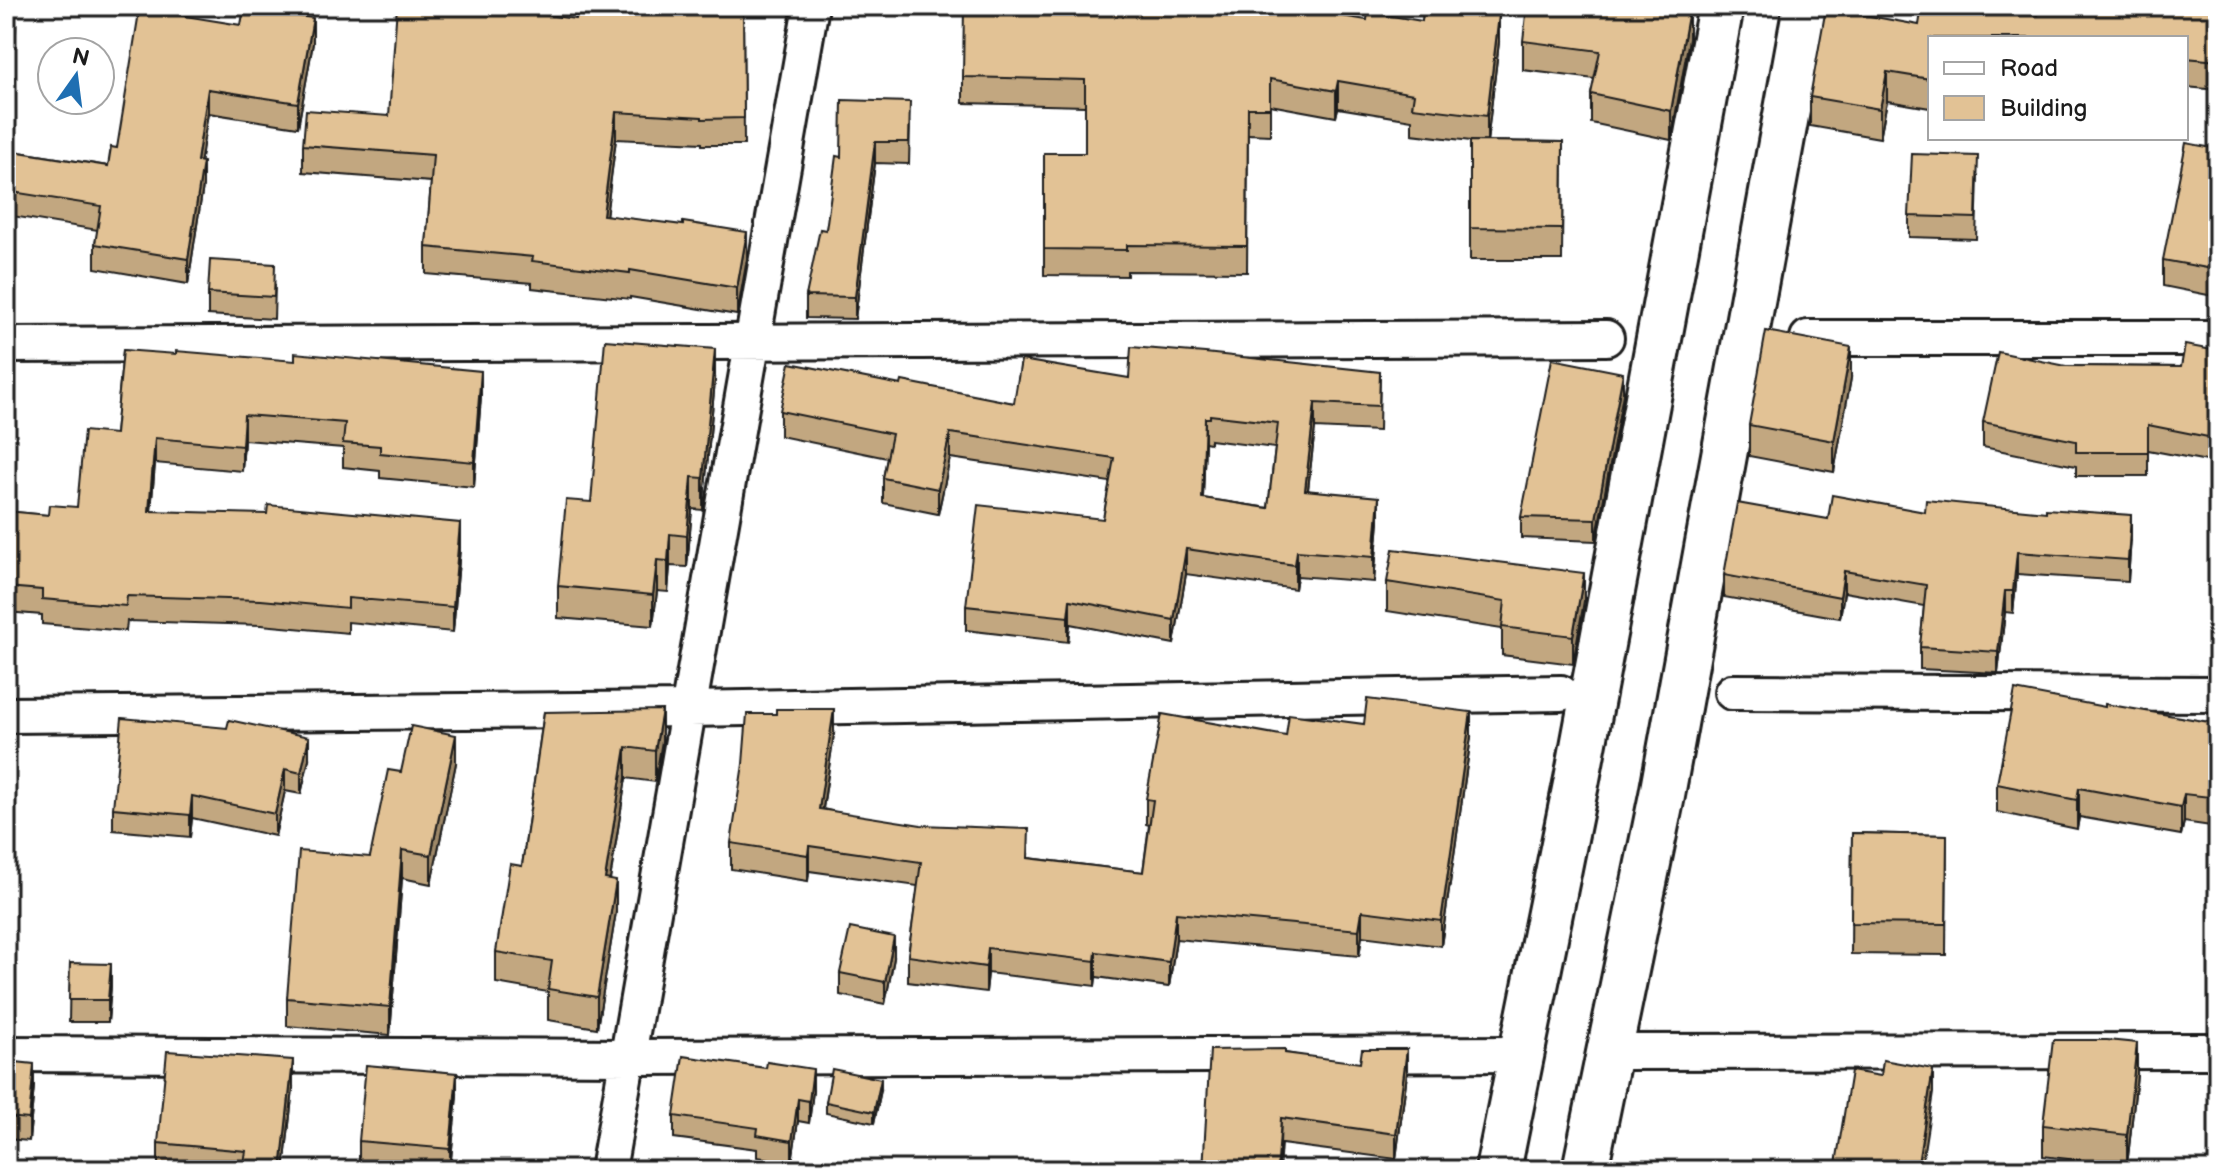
<svg xmlns="http://www.w3.org/2000/svg" width="2224" height="1176" font-family="'Balsamiq Sans',sans-serif">
  <style>
    .lines { fill: none; stroke-linecap: round; stroke-linejoin: round }
    .street-casing { stroke: #1c1c1c; stroke-width: 40 }
    .secondary-casing { stroke: #1c1c1c; stroke-width: 50 }
    .street { stroke: #fff; stroke-width: 34 }
    .secondary { stroke: #fff; stroke-width: 44 }
    .wall { fill: #c2a780; stroke: #1c1c1c; stroke-width: 2; fill-rule: evenodd }
    .shaded-wall { fill: #9e8868; stroke: #1c1c1c; stroke-width: 2 }
    .building { fill: #e2c295; stroke: #1c1c1c; stroke-width: 2; fill-rule: evenodd }
  </style>
  <rect width="100%" height="100%" fill="#fff"/>
  <filter id="ink" filterUnits="userSpaceOnUse"><feTurbulence type="fractalNoise" baseFrequency=".0125" numOctaves="2"/><feDisplacementMap in="SourceGraphic" scale="16" xChannelSelector="R" yChannelSelector="G"/><feConvolveMatrix kernelMatrix="1 2 1 2 8 2 1 2 1" color-interpolation-filters="sRGB"/></filter>
  <g filter="url(#ink)">
    <g class="lines">
      <g class="street-casing">
        <path id="street" d="M1808,338H2218
          M6,345L1606,338
          M1732,692L2218,694
          M6,715L689,709L1561,693
          M1609,1052L2218,1051
          M6,1054L629,1057L1522,1054
          M608,1170L811,6"/>
      </g>
      <g class="secondary-casing">
        <path id="secondary" d="M1498,1170L1577,779L1721,6
          M1585,1170L1662,795L1806,6"/>
      </g>
      <use href="#street" class="street"/>
      <use href="#secondary" class="secondary"/>
    </g>
    <path class="wall" d="M6,6L16,25L7,101H6Z
      M1086,9L1167,10L1499,42L1487,141L1563,142L1562,260H1470V141H1471L1412,134V120L1338,108L1336,117L1270,105V135L1248,134L1247,272L1127,271V276L1044,275V153H1085V106L963,103V77Z
      M743,10L744,145H702V143L616,139L606,215L747,259L737,315L630,297V299L532,288V283L426,274V247L431,182L303,172V145L389,116L576,19L656,13Z
      M2218,10V90L2186,87V38H1930V108L1887,101L1880,138L1810,126V97L1919,25L2038,15L2141,14Z
      M181,15L313,43L298,127L208,113L200,161L203,186L188,284L95,268V244L98,230L6,215V150L108,166Z
      M1689,39L1671,140L1591,123V94L1595,79L1523,70V41Z
      M910,124L909,164L875,163L855,319L806,318V296L826,230L841,157Z
      M2218,149V297L2163,286V260Z
      M1978,177L1976,239L1909,237V216Z
      M275,285L274,319L208,315V293Z
      M123,350L481,396L474,487L380,478V471L343,467V448L244,440L242,471L155,463L151,511L460,548L453,632L348,622V633L261,625L127,621L126,631L42,624V615L6,612V511L48,515L77,507L115,434Z
      M2218,351V463L2148,450V476H2076V466L1983,447V422L2066,366L2181,367Z
      M1380,372L1379,431L1315,428L1308,490L1379,521L1374,582L1297,576L1295,589L1186,574L1174,644L1070,624L1068,642L966,630V606L1103,519L1110,482L950,458L938,514L883,503V478L887,458L780,436V411L901,385L1014,403L1129,378ZM1210,440L1275,448L1268,508L1203,498L1205,442L1210,443Z
      M1851,378L1834,472L1749,456V425Z
      M715,380L703,510L692,509L687,567L670,566L668,592L657,591L653,626L558,618V586L591,502Z
      M1623,394L1596,541L1521,538V517Z
      M1925,512L2131,537L2128,581L2017,574L2013,613L2005,612L1998,673L1920,669V647L1924,606L1844,592L1840,618L1724,597V575L1828,519Z
      M1387,582L1584,601L1573,664L1502,655V629L1387,611Z
      M2105,707L2215,723L2218,712V827L2184,822L2181,835L2079,817L2077,829L1997,812V784Z
      M544,712L662,741L655,782L626,778L610,880L616,912L597,1028L548,1020V992L496,983V952L522,866Z
      M834,734L823,809L1029,858L1143,872L1149,825L1146,824V799L1286,736L1471,737L1441,946L1362,936L1359,956L1176,939L1169,987L1096,977L1095,986L988,973L986,992L908,982V956L918,886L809,871L808,881L731,869V843Z
      M309,759L301,794L285,791L275,836L192,818L190,837L113,830V808Z
      M456,763L431,884L402,878L390,1035L287,1026V998L370,857L401,772Z
      M1852,833L1947,835L1946,955L1851,954Z
      M894,958L885,1004L840,995V973Z
      M70,963L111,986L108,1022H69Z
      M1285,1053L1407,1074L1396,1159L1281,1144L1279,1170H1203Z
      M6,1061L34,1086L29,1141L6,1139Z
      M2137,1075L2127,1166L2043,1156V1125Z
      M293,1088L284,1170H158V1143Z
      M881,1090L874,1123L826,1113V1102Z
      M813,1091L809,1123L798,1121L792,1162L757,1157V1149L674,1138V1116Z
      M457,1095L450,1170L359,1163V1141Z"/>
    <path class="shaded-wall" d="M16,6V25L7,101V79Z
      M1689,10V39L1671,140V111Z
      M1499,15V42L1487,143V116Z
      M313,18V43L298,127V103Z
      M1887,72V101L1880,138V109Z
      M1338,81V108L1336,117V91Z
      M208,89V113L197,185V161Z
      M616,112V139L603,241V215Z
      M875,142V163L855,319V297Z
      M203,162V186L188,284V259Z
      M747,232V259L737,315V288Z
      M1851,347V378L1834,472V441Z
      M715,349V380L703,510V478Z
      M481,371V396L474,487V462Z
      M1623,373V394L1596,541V519Z
      M1315,403V428L1305,515V490Z
      M244,415V440L242,471V446Z
      M1205,418V442L1202,523V498Z
      M950,433V458L938,514V489Z
      M155,438V463L149,536V511Z
      M692,477V509L687,567V536Z
      M1379,497V521L1374,582V557Z
      M2131,515V537L2128,581V560Z
      M460,523V548L453,632V607Z
      M670,534V566L668,592V561Z
      M1186,549V574L1174,644V620Z
      M1297,551V576L1295,589V565Z
      M2017,552V574L2013,613V591Z
      M657,560V591L653,626V595Z
      M1844,571V592L1840,618V597Z
      M1584,573V601L1573,664V636Z
      M2005,591V612L1998,673V652Z
      M1070,600V624L1068,642V617Z
      M834,709V734L819,834V809Z
      M662,710V741L655,782V751Z
      M1471,712V737L1441,946V921Z
      M456,735V763L431,884V855Z
      M309,737V759L301,794V773Z
      M626,747V778L605,911V879Z
      M285,769V791L275,836V814Z
      M2079,788V817L2077,829V800Z
      M2184,794V822L2181,835V807Z
      M192,796V818L190,837V815Z
      M809,846V871L808,881V855Z
      M402,850V878L390,1035V1007Z
      M616,881V912L597,1028V997Z
      M1362,911V936L1359,956V930Z
      M1176,913V939L1169,987V962Z
      M894,937V958L885,1004V982Z
      M988,948V973L986,992V967Z
      M1096,952V977L1095,986V961Z
      M111,964V986L108,1022V1000Z
      M2137,1043V1075L2127,1166V1135Z
      M1407,1049V1074L1396,1159V1134Z
      M293,1060V1088L284,1170H281Z
      M34,1064V1086L29,1141V1119Z
      M813,1069V1091L809,1123V1101Z
      M1933,1069V1093L1921,1170H1917Z
      M457,1073V1095L450,1170V1149Z
      M881,1079V1090L874,1123V1112Z
      M798,1099V1121L792,1162V1141Z
      M1281,1118L1279,1170H1276Z"/>
    <path class="building" d="M6,6H15L7,79H6Z
      M140,6H181L179,15L241,25L244,8L313,18L298,103L208,89L197,161L203,162L188,259L95,244L101,206L6,191V150L108,166L111,147L117,148Z
      M397,6H481L576,19V6H656V13L743,10L744,118L702,119V117L616,112L603,215L683,225V222L747,232L737,288L630,270V273L532,261L533,257L426,247L433,155L303,145L306,110L389,116Z
      M964,6L1086,9V6H1167V10L1317,12L1367,20L1368,12L1422,21L1423,7L1499,15L1487,116L1412,107L1414,94L1338,81L1336,91L1270,79V108H1248L1247,246L1127,245V250L1044,249V153H1085V80L963,77Z
      M1527,6H1560L1601,11L1602,6H1670L1689,10L1671,111L1591,94L1600,51L1523,41Z
      M1922,6H1985L2038,15L2040,6H2102L2141,14L2142,6H2166L2218,10V61L2186,58V38H1930V79L1887,72L1880,109L1810,97L1826,8L1919,25Z
      M842,100L910,102L909,142H875L855,297L806,296L820,229L826,230L836,156L841,157Z
      M1470,141L1563,142L1562,229L1470,228Z
      M2186,143L2218,149V270L2163,260Z
      M1912,154L1978,156L1976,218L1909,216Z
      M210,260L275,264L274,297L208,293Z
      M1766,331L1851,347L1834,441L1749,425Z
      M605,340L715,349L703,478L692,477L687,536L670,534L668,561L657,560L653,595L558,586L566,500L591,502Z
      M2185,345L2218,351V439L2148,425V452H2076V441L1983,422L1998,352L2066,366L2181,367Z
      M1131,347L1205,353L1380,372L1379,406L1315,403L1305,490L1379,497L1374,557L1297,551L1295,565L1186,549L1174,620L1070,600L1068,617L966,606L978,505L1103,519L1114,458L950,433L938,489L883,478L892,434L780,411L790,363L901,385L902,381L1014,403L1021,360L1129,378ZM1210,415L1278,423L1268,508L1202,498L1205,418H1210Z
      M123,350L176,354V351L295,361V353L481,371L474,462L380,453V446L343,443L345,423L244,415L242,446L155,438L149,511L267,514L268,505L460,523L453,607L348,598V608L261,600L127,596L126,606L42,599V590L6,587V511L48,515L49,505L77,507L84,431L115,434Z
      M1552,359L1623,373L1596,519L1521,517Z
      M1832,495L1925,512L1926,500L2046,512V509L2131,515L2128,560L2017,552L2013,591H2005L1998,652L1920,647L1926,585L1844,571L1840,597L1724,575L1737,503L1828,519Z
      M1393,549L1584,573L1573,636L1502,627L1505,601L1387,582Z
      M2015,690L2105,707V704L2215,723L2216,711L2218,712V798L2184,794L2181,807L2079,788L2077,800L1997,784Z
      M1367,699L1471,712L1441,921L1362,911L1359,930L1176,913L1169,962L1096,952L1095,961L988,948L986,967L908,956L921,862L809,846L808,855L731,843L743,764L747,714H776V709H834L819,809L921,825L1029,829L1028,858L1143,872L1153,800L1146,799L1162,714L1286,736L1289,714L1364,724Z
      M662,710L655,751L626,747L605,879L616,881L597,997L548,989L552,961L496,952L510,864L522,866L544,712Z
      M122,718L227,728L229,720L309,737L301,773L285,769L275,814L192,796L190,815L113,808Z
      M411,726L456,735L431,855L402,850L390,1007L287,998L299,851L370,857L388,770L401,772Z
      M1852,833L1947,835L1946,924L1851,923Z
      M850,928L894,937L885,982L840,973Z
      M70,963L111,964L108,1000H69Z
      M2053,1040H2107L2137,1043L2127,1135L2043,1125Z
      M1285,1049V1053L1360,1063L1362,1049H1407L1396,1134L1281,1118L1278,1161L1276,1170H1203L1210,1050Z
      M167,1051L293,1060L281,1170H243L246,1151L158,1143Z
      M683,1056L766,1068L767,1062L813,1069L809,1101L798,1099L792,1141L757,1135L758,1128L674,1116Z
      M1883,1060L1933,1069L1917,1170H1835L1851,1071L1881,1076Z
      M6,1061L34,1064L29,1119L6,1117Z
      M366,1065L457,1073L450,1149L359,1141Z
      M832,1069L881,1079L874,1112L826,1102Z"/>
  </g>
  <rect width="2224" height="1176" fill="none" stroke="#fff" stroke-width="32"/>
  <rect x="16" y="16" width="2192" height="1144" fill="none" stroke="#1c1c1c" stroke-width="3" filter="url(#ink)"/>
  <rect x="1928" y="36" width="260" height="104" fill="#ffffff" stroke="#a4a4a4" stroke-width="2"/>
  <rect x="1944" y="62" width="40" height="12" fill="#ffffff" stroke="#a4a4a4" stroke-width="2"/>
  <text x="2000" y="76" font-size="24" fill="#1c1c1c">Road</text>
  <rect x="1944" y="96" width="40" height="24" fill="#e2c295" stroke="#a4a4a4" stroke-width="2"/>
  <text x="2000" y="116" font-size="24" fill="#1c1c1c">Building</text>
  <g transform="translate(76 76) rotate(14)"><circle r="38" fill="#ffffff" stroke="#a4a4a4" stroke-width="2"/>
  <path d="M0-6L14 30L0 20L-14 30Z" fill="#1f6fb2"/>
  <text y="-12" font-size="22" font-weight="bold" text-anchor="middle" fill="#1c1c1c">N</text>
  </g>
</svg>
